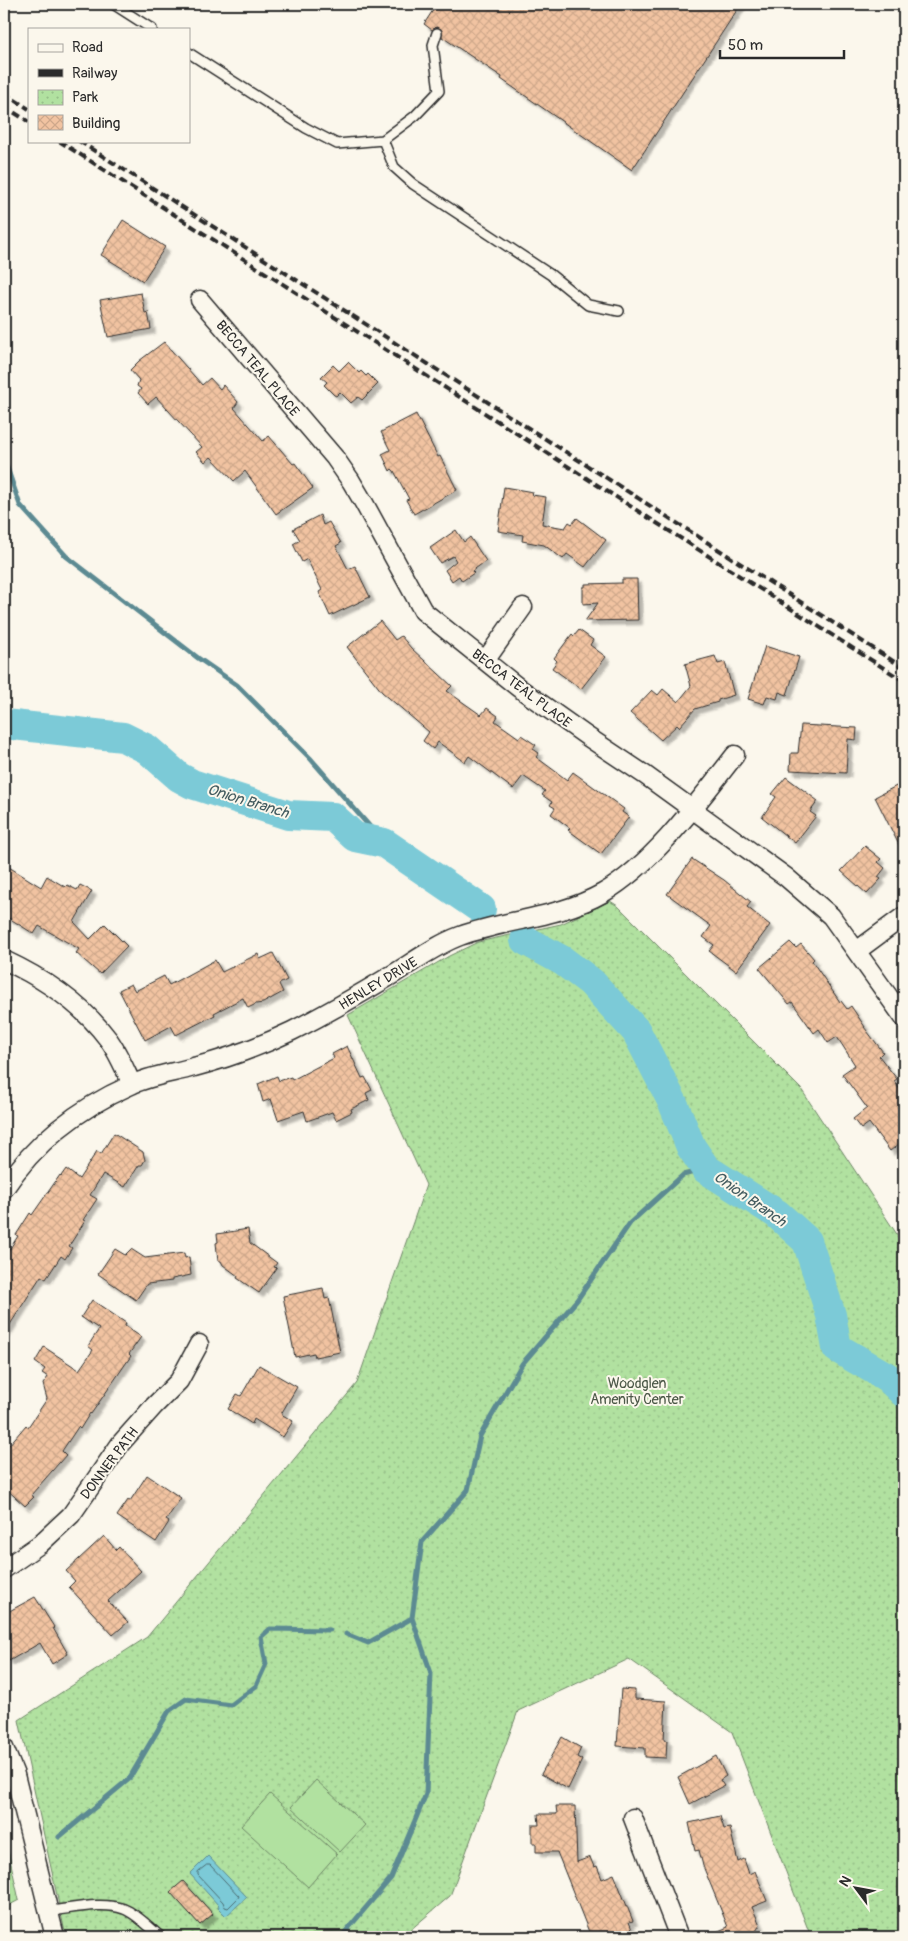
<svg xmlns="http://www.w3.org/2000/svg" width="908" height="1941" font-family="Pangolin,sans-serif">
  <style>
    .forest { fill: url(#forest-firs); stroke: #6e8666 }
    .park { fill: url(#park-dots); stroke: #6e8666 }
    .pitch { fill: #b1e1a0; stroke: #6e8666 }
    .water { fill: #7bcad7; stroke: #5b8a92 }
    .lines { fill: none; stroke-linecap: round; stroke-linejoin: round }
    .shore { stroke: #4b6b70; stroke-width: 1 }
    .stream { stroke: #5b8a92; stroke-width: 5 }
    .river { stroke: #7bcad7; stroke-width: 30 }
    .building { fill: url(#building-cross-hatch); stroke: #2b2b2b; filter: url(#shadow) }
    .lane-casing { stroke: #2b2b2b; stroke-width: 12 }
    .street-casing { stroke: #2b2b2b; stroke-width: 21 }
    .lane { stroke: #fbf7ec; stroke-width: 9 }
    .street { stroke: #fbf7ec; stroke-width: 18 }
    .rail { stroke: #2b2b2b; stroke-width: 4; stroke-dasharray: 8 4; stroke-linecap: butt }
    .labels { text-anchor: middle; stroke-width: 4; stroke-linejoin: round; paint-order: stroke }
    .street-label { font-size: 14px; fill: #2b2b2b; stroke: #fbf7ec }
    .park-label { font-size: 14px; fill: #4c5848; stroke: #fbf7ec }
    .water-label { font-size: 15px; font-style: italic; fill: #435b5f; stroke: #fbf7ec }
  </style>
  <defs>
    <pattern id="forest-firs" width="22" height="20" patternUnits="userSpaceOnUse" patternTransform="scale(1.25)"><rect width="22" height="20" fill="#b1e1a0"/><path d="M5 1l3.5 6h-7zM16 11l3.5 6h-7z" fill="#98c18a"/></pattern>
    <pattern id="park-dots" width="8" height="8" patternUnits="userSpaceOnUse" patternTransform="scale(1.25)"><rect width="8" height="8" fill="#b1e1a0"/><path d="M2 2h.1M6 6h.1" fill="none" stroke="#98c18a" stroke-width="1.8" stroke-linecap="round"/></pattern>
    <pattern id="building-cross-hatch" width="8" height="8" patternUnits="userSpaceOnUse" patternTransform="scale(1.25)"><rect width="8" height="8" fill="#f1c3a1"/><path d="M0 0l8 8M0 8l8-8" fill="none" stroke="#cfa88b"/></pattern>
    <filter id="shadow"><feDropShadow dx="4.5" dy="4.5" stdDeviation="1" flood-color="#0004"/></filter>
  </defs>
  <rect width="100%" height="100%" fill="#fbf7ec"/>
  <filter id="ink" filterUnits="userSpaceOnUse"><feTurbulence type="fractalNoise" baseFrequency=".02" numOctaves="2"/><feDisplacementMap in="SourceGraphic" scale="10" xChannelSelector="R" yChannelSelector="G"/><feConvolveMatrix kernelMatrix="1 2 1 2 8 2 1 2 1" color-interpolation-filters="sRGB"/></filter>
  <g filter="url(#ink)">
    <path class="forest" d="M4,1832L19,1900L4,1908Z"/>
    <path class="park" d="M610,901L618,906L801,1089L904,1245V1937H811L732,1732L629,1659L518,1711L450,1896L402,1937H66L19,1720L147,1637L357,1383L426,1185L348,1015L449,956L478,942L561,924Z"/>
    <path class="pitch" d="M316,1780L365,1825L340,1852L291,1807Z
      M270,1794L337,1854L308,1887L241,1826Z"/>
    <path class="water" d="M208,1856L247,1897L226,1916L218,1908L219,1906L190,1874Z"/>
    <g class="lines">
      <path class="shore" d="M207,1865H210L239,1896L238,1898L228,1908L225,1907L223,1902L198,1875V1872Z"/>
      <path class="stream" d="M4,459L20,505L66,556L198,658L237,685L310,758L384,843
        M346,1634L368,1643L412,1618L422,1542L468,1490L480,1436L522,1364L577,1300L630,1223L683,1175L706,1169
        M59,1837L129,1779L169,1711L186,1699L231,1705L256,1686L266,1664L261,1637L270,1629L330,1630
        M4,1863L8,1864
        M341,1937L391,1878L426,1794L431,1673L412,1618"/>
      <path class="river" d="M4,724L123,737L147,749L179,777L192,784L288,815L333,817L355,837L384,843L481,909
        M525,940L563,961L591,982L636,1031L673,1103L691,1147L706,1169L777,1214L807,1241L831,1315L837,1348L887,1377L904,1393"/>
    </g>
    <path class="building" d="M437,4H741L632,170L501,79L502,77L442,37L441,29L436,27L432,30L424,24Z
      M123,220L165,247L143,281L101,255Z
      M141,293L145,313L148,312L151,329L108,337L100,300Z
      M164,342L202,385L210,378L220,389L223,385L238,402L234,408L263,441L269,436L293,464L295,463L313,488L276,514L245,471L234,481L211,457L205,462L196,452L202,447L156,397L148,404L138,393L141,389L137,386L139,380L130,370L139,361Z
      M348,362L359,373L361,371L366,376L368,374L378,384L362,400L358,397L351,403L340,392L336,396L334,395L324,385L327,382L321,377L333,365L339,371Z
      M416,414L438,457L440,456L457,490L414,514L406,500L409,499L394,471L392,469L390,471L382,454L390,450L381,432Z
      M504,487L533,492L532,495L546,497L542,524L565,528L569,522L572,524L577,518L606,540L585,567L567,554L563,559L544,545L522,541L523,535L498,531Z
      M320,515L323,525L329,522L341,543L336,546L348,569L355,566L370,597L330,616L319,592L322,590L307,559L302,562L293,544L300,540L293,529Z
      M456,530L464,542L470,537L486,561L472,571L474,573L462,581L459,576L452,581L445,570L456,561L453,556L440,563L430,548Z
      M622,579H637L638,620L585,621L598,603L583,604V587H585V584L622,583Z
      M380,621L395,640L401,636L411,648L452,686L447,691L481,715L487,708L498,716L495,721L519,738L521,735L536,745L533,749L539,753L536,757L567,780L573,772L624,809L622,812L629,817L601,854L568,830L570,828L551,814L555,808L550,805L552,802L542,795L545,791L523,776L513,789L469,756L465,762L438,742L433,749L423,741L429,732L382,692L347,647Z
      M579,630L593,640L590,645L606,657L581,689L552,668L557,661L554,658L572,634L574,636Z
      M765,646L799,657L787,695L779,692L777,699L767,696L764,704L748,699Z
      M715,656L718,664L725,662L734,695L718,700V702L695,709L679,727L677,725L661,740L630,713L652,690L658,695L663,689L678,702L691,686L685,664Z
      M801,725L857,728L856,740L848,739L846,773L790,770L791,753H798Z
      M786,777L818,801L810,812L816,816L795,843L762,817L776,797L772,794Z
      M904,782V855L875,797Z
      M865,846L881,859L878,862L885,868L878,877L881,879L867,894L841,871Z
      M692,859L724,880L751,902L747,907L770,925L736,971L709,951L714,945L703,937L711,926L667,894Z
      M4,864L41,887L47,876L65,887L67,885L77,890L80,885L92,891L74,922L90,939L105,924L127,946L100,974L76,953L79,949L39,926L34,934L4,915Z
      M790,942L796,948L801,944L814,959L812,961L840,1002L841,1001L847,1009L851,1006L865,1027H864L883,1052L879,1056L897,1079L894,1081L904,1095V1140L890,1151L869,1123L861,1129L853,1119L867,1108L842,1074L855,1065L837,1037L828,1043L819,1029L814,1033L792,1002L789,1004L759,968Z
      M273,953L287,980L279,984L283,992L263,1003L256,1004L248,1008L243,998L214,1013L215,1015L176,1035L171,1026L145,1040L119,990L131,984L135,991L164,976L169,985L215,960L222,972L258,954L260,959Z
      M347,1046L362,1078L365,1077L372,1090L366,1093L369,1100L351,1109L352,1112L336,1120L332,1112L307,1121L304,1111L278,1120L271,1099L263,1102L258,1084L277,1076L279,1081L291,1077L292,1080L334,1058L332,1054Z
      M114,1133L143,1152L145,1160L142,1165H139L125,1187L103,1174L90,1195L97,1199L83,1220L85,1221L69,1246L72,1248L65,1259L61,1256L46,1279L41,1276L4,1334V1258L18,1236L16,1235L30,1213L32,1215L60,1175L61,1176L66,1169L79,1179L97,1151L101,1154Z
      M248,1229L250,1243L277,1263L274,1267L277,1268L259,1293L237,1278L238,1276L223,1265L221,1261H218L216,1243L218,1242L217,1234Z
      M115,1249L125,1255L131,1249L145,1258L184,1253L185,1258L189,1257L191,1275L172,1279V1281L147,1284L136,1300L98,1274Z
      M323,1288L325,1299L329,1298L340,1352L315,1357L314,1353L295,1357L283,1296Z
      M92,1300L126,1323L125,1326L141,1337L129,1354L131,1356L91,1414L90,1413L80,1429L78,1427L62,1451L66,1455L31,1495L34,1497L25,1506L4,1487V1451L26,1425L28,1427L47,1399L43,1384L48,1377L42,1373L45,1369L35,1362L44,1347L79,1370L93,1350L88,1346L99,1329L81,1317Z
      M259,1365L297,1387L281,1414L293,1421L283,1437L254,1419L252,1424L228,1409L237,1394L241,1396Z
      M147,1475L181,1498L166,1520L169,1522L156,1542L117,1516L128,1500L130,1501Z
      M104,1536L116,1550L119,1547L141,1571L108,1601L128,1622L113,1635L69,1587L75,1581L66,1571Z
      M35,1597L54,1627L53,1628L68,1654L52,1664L40,1643L9,1661L4,1653V1614Z
      M621,1689L635,1690V1699L666,1701L664,1740H667L666,1758L645,1757V1748L617,1746Z
      M562,1737L581,1748L577,1757L582,1760L568,1789L541,1774Z
      M716,1756L726,1776L720,1780L724,1786L690,1804L678,1777Z
      M556,1806H575L577,1862L590,1857L594,1867L597,1866L602,1879L614,1874L633,1921L629,1922L635,1937H591L557,1852H536V1843H532V1825H539L538,1814H557Z
      M720,1816L724,1829L730,1828L738,1862L744,1859L749,1874L755,1871L767,1901L752,1907L760,1925L752,1937H704L728,1927L703,1866L699,1850L695,1851L689,1823Z
      M183,1881L213,1914L200,1925L170,1892Z"/>
    <g class="lines">
      <g class="lane-casing">
        <path id="lane" d="M113,4L152,29
          M189,53L306,128L337,144L383,140L415,116L439,91L433,45L437,33
          M383,140L394,167L413,184L551,275L588,305L619,311
          M49,1911C72,1909 101,1901 124,1909C137,1914 150,1928 161,1937"/>
      </g>
      <g class="street-casing">
        <path id="street" d="M200,300L335,458L351,481L364,503L423,611L519,688L588,737L645,775L786,877L831,916L904,1018
          M485,661L523,607
          M858,950L904,916
          M4,960C45,979 81,1003 108,1039C118,1052 125,1070 132,1084
          M4,1189C35,1142 79,1108 131,1085C150,1076 173,1073 194,1067C225,1059 263,1045 292,1031C328,1013 362,993 395,973C416,960 438,944 460,936C507,919 559,918 603,893C653,864 699,801 735,755
          M4,1569L40,1544L71,1515L121,1443L154,1406L179,1381L199,1344
          M4,1748L15,1775L55,1937
          M633,1818L679,1937"/>
      </g>
      <use href="#lane" class="lane"/>
      <use href="#street" class="street"/>
      <path class="rail" d="M4,93L29,109
        M4,106L29,122
        M59,141L904,681
        M79,141L904,668"/>
    </g>
  </g>
  <g class="labels">
    <g class="street-label">
      <text transform="translate(258 368) rotate(50)" y="5">BECCA TEAL PLACE</text>
      <text transform="translate(522 688) rotate(37)" y="5">BECCA TEAL PLACE</text>
      <text transform="translate(378 983) rotate(-31)" y="5">HENLEY DRIVE</text>
      <text transform="translate(109 1463) rotate(-53)" y="5">DONNER PATH</text>
    </g>
    <g class="park-label">
      <text x="637" y="1388">Woodglen<tspan x="637" dy="16">Amenity Center</tspan></text>
    </g>
    <g class="water-label">
      <text transform="translate(248 801) rotate(17)" y="5">Onion Branch</text>
      <text transform="translate(750 1199) rotate(35)" y="5">Onion Branch</text>
    </g>
  </g>
  <rect width="908" height="1941" fill="none" stroke="#fbf7ec" stroke-width="20"/>
  <rect x="10" y="10" width="888" height="1921" fill="none" stroke="#2b2b2b" stroke-width="2" filter="url(#ink)"/>
  <rect x="28" y="28" width="162" height="115" fill="#fbf7ec" stroke="#a8a59f"/>
  <rect x="38" y="44" width="25" height="8" fill="#fbf7ec" stroke="#a8a59f"/>
  <text x="72" y="52" font-size="15" fill="#2b2b2b">Road</text>
  <rect x="38" y="69" width="25" height="8" fill="#2b2b2b" stroke="#a8a59f"/>
  <text x="72" y="78" font-size="15" fill="#2b2b2b">Railway</text>
  <rect x="38" y="90" width="25" height="15" fill="url(#park-dots)" stroke="#a8a59f"/>
  <text x="72" y="102" font-size="15" fill="#2b2b2b">Park</text>
  <rect x="38" y="115" width="25" height="15" fill="url(#building-cross-hatch)" stroke="#a8a59f"/>
  <text x="72" y="128" font-size="15" fill="#2b2b2b">Building</text>
  <g transform="translate(856 1888) rotate(302)" stroke="#fbf7ec" stroke-width="4" paint-order="stroke">
  <path d="M0-4L9 19L0 12L-9 19Z" fill="#2b2b2b"/>
  <text y="-8" font-size="14" font-weight="bold" text-anchor="middle" fill="#2b2b2b">N</text>
  </g>
  <path d="M720 50v8h124v-8" fill="none" stroke="#2b2b2b" stroke-width="2.5"/>
  <text x="728" y="50" font-size="15" fill="#2b2b2b" stroke="#fbf7ec" stroke-width="4" paint-order="stroke">50 m</text>
</svg>
